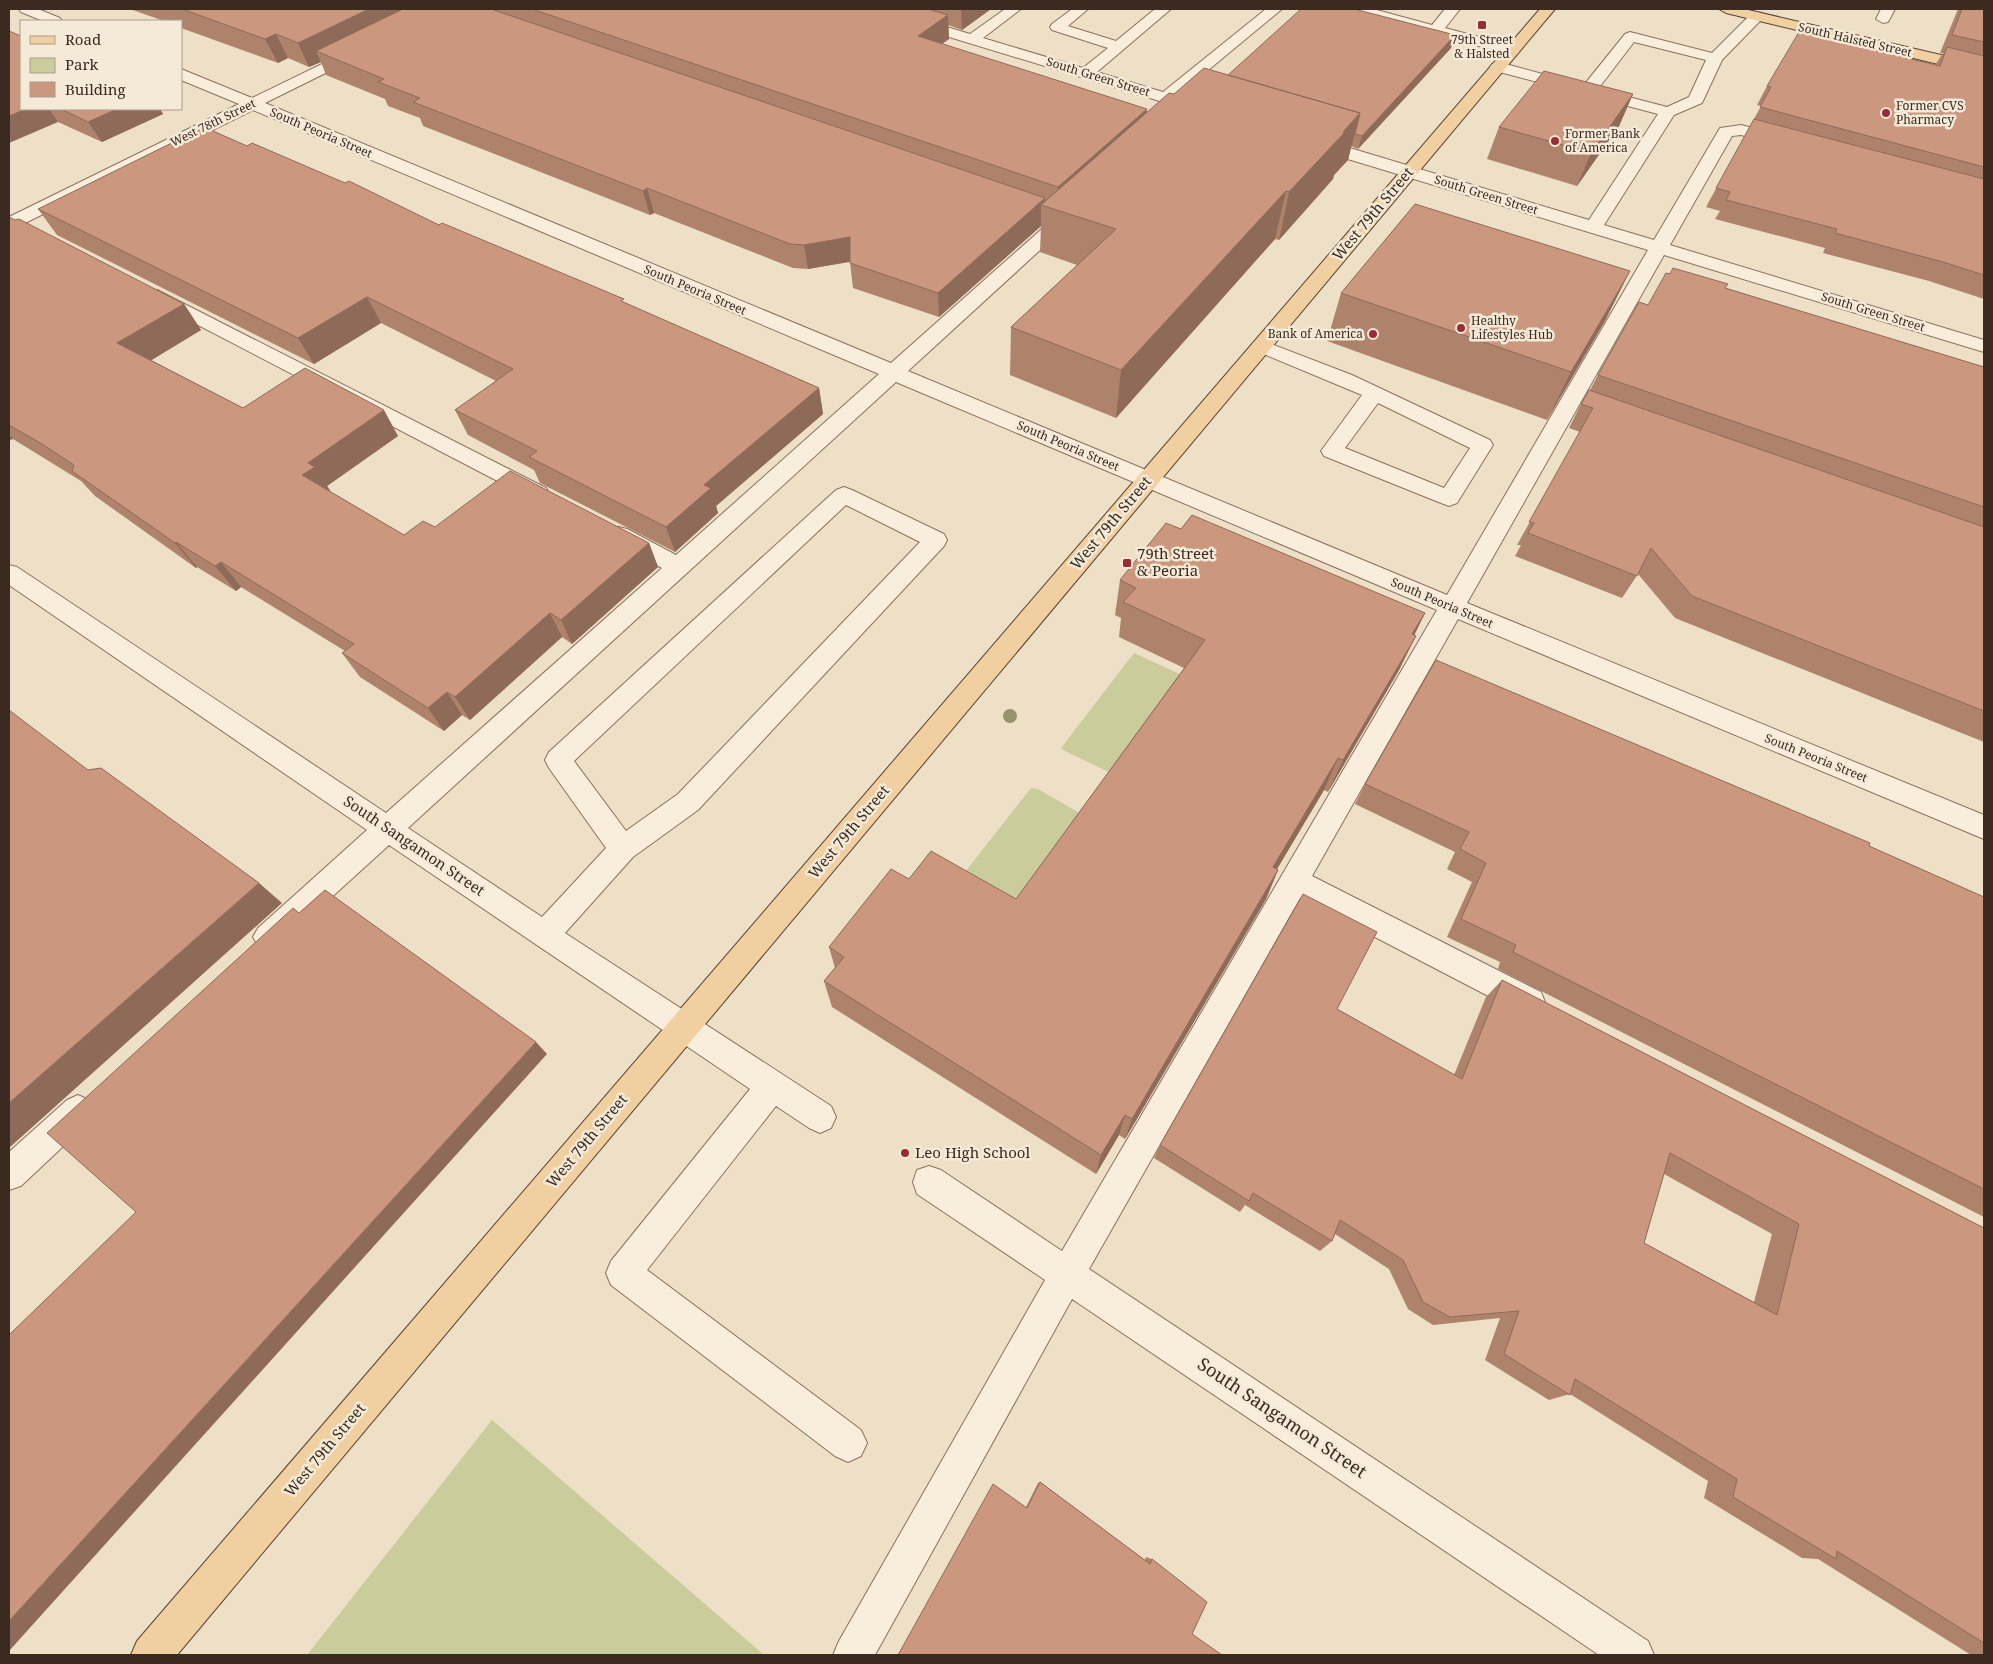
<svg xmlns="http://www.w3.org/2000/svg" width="1993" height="1664" font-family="'Noto Serif',serif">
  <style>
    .green { fill: #cbcc9b }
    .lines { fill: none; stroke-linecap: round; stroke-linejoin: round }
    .minor-casing { stroke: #8a715d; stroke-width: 2 }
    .major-casing { stroke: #583f30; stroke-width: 2 }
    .minor { fill: #f9eddb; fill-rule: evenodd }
    .major { fill: #f0d0a0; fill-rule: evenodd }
    .tree { fill: #96946f }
    .wall { fill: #af826c; fill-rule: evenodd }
    .shaded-wall { fill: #8e6a58 }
    .building { fill: #cb977e; stroke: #8e6a58; fill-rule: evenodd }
    .poi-dot { fill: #982d37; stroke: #f5ead7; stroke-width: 2 }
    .labels { text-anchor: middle; stroke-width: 5; stroke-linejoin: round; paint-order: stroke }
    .far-poi-label { font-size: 12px; fill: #3a2a20; stroke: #f5ead7; text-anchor: start }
    .far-street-label { font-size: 12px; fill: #3a2a20; stroke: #f5ead7 }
    .street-label { font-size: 15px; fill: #3a2a20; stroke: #f5ead7 }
    .poi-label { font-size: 15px; fill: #3a2a20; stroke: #f5ead7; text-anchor: start }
    .near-street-label { font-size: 18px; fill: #3a2a20; stroke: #f5ead7 }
  </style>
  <rect width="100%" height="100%" fill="#eedfc7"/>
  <path class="green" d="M1134,653L1210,688L1119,777L1065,751L1061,748Z
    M1031,788L1038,789L1090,819L1021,916L944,899Z
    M492,1420L764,1655H307Z"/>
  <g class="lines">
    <g class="minor-casing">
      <path id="minor" d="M19,9H38L60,18L62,21H43L21,12Z
        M865,9H887L970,34L1005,9H1021L983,38L1083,68L1108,48L1052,30L1050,27L1052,24L1072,9H1088L1068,26L1116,41L1155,9H1171L1097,72L1163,92L1266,9H1282L1177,96L1205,105L1207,108L1199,113L867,12Z
        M1350,9H1373L1432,25L1445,9H1460L1445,28L1517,47L1520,50L1512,55L1352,12Z
        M1881,9H1895L1888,22L1883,23L1876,19Z
        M1757,12L1764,16L1762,19L1722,60L1702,103L1674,115L1604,225L1654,240L1720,128L1741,125L1788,137L1790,141L1788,145L1782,146L1741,135L1732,136L1670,245L1984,340V352L1664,255L1467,603L1984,815V839L1458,619L1312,876L1541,992L1545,1002L1541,1012L1530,1016L1519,1012L1300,898L1089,1269L1648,1641L1654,1655H1599L1072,1299L875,1655H833L839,1641L1045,1280L917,1194L913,1182L917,1170L929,1166L941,1170L1062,1251L1437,610L896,382L408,828L542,917L606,848L549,768L545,760L549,752L836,490L844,487L852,490L944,534L947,540L944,546L698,810L633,857L565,933L831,1106L836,1117L831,1128L820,1133L809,1128L776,1106L647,1270L861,1430L867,1443L861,1456L848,1462L835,1456L611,1285L606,1273L611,1261L750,1089L389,845L278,946L268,950L258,946L253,937L258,928L367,830L9,585V565L17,567L386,813L662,568L611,541L608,535L611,529L619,527L627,529L676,555L879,374L253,110L15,228L9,229V217L239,104L181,80V69L252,98L357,47L362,49L365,52L362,55L265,103L891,363L1062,211H1074L1077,215L1074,219L908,371L1447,595L1648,250L1308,147L1306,143L1308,139H1320L1589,220L1658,114L1492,70L1490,67L1492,64L1498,62L1584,85L1625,34L1630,32L1712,53L1752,13ZM1634,42L1706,60L1689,97L1667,107L1598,89ZM846,505L920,542L678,794L626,831L574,761Z
        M157,290L546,488L549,493L546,498L538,501L530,498L150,300L147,296L150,292Z
        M1261,340L1352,375L1490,440L1493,445L1457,503L1449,506L1441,503L1324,456L1321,451L1362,395L1254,350L1251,346L1254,342ZM1378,403L1470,448L1444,488L1345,448Z
        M78,1095L89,1100L94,1111L89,1122L21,1186L9,1190V1152L67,1100Z"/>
    </g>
    <g class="major-casing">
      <path id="major" d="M1540,9H1555L177,1655H131L137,1641Z
        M1719,9H1744L1984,65V75L1726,13Z"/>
    </g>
    <use href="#minor" class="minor"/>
    <use href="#major" class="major"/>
  </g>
  <circle class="tree" cx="1010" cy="716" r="7"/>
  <path class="wall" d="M130,9H991L962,30L948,25L949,39L942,44L1147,112L1174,94L1228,75L1455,35L1451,48L1358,149L1351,146L1348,160L1334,175L1333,179L1279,240L1275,239L1116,418L1010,375L1011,327L1077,265L1040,252L1041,226L939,317L853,288L850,262L808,269L793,268L654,213L650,215L423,126L420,118L388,106L385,99L326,75L321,62L309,67L288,58L278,63L181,28V21H164Z
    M1958,9H1984V299L1929,281L1823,253L1825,248L1715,219L1720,211L1706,207L1761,106L1757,105L1767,86L1935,65L1943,53H1940Z
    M1633,94L1619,126L1577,186L1487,159L1499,127Z
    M21,109H160L163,114L102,142L58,122Z
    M247,146L439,225L625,303L819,388L823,414L716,506L718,513L675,552L540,483L534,470L468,435L455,410L496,381L381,323L314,364L57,235L38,209Z
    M9,217L184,304L201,330L151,360L243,408L398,436L327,486L331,492L404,535L435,527L649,543L658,567L572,644L562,637L470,720L462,715L444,731L360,677L342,653L345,651L241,587L236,591L197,567L196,568L95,496L81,481L13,439L9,440Z
    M1725,288L1984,367V742L1675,618L1638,574L1622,598L1515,556L1521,545H1517L1580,432L1569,428L1581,404L1590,390L1598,375L1648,305Z
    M1341,293L1606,319L1547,420L1327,341Z
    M1181,529L1425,613L1414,635L1399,670L1328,792L1324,790L1277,869L1278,870L1266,899L1125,1139L1119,1135L1096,1174L832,1007L824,981L835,968L829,947L909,879L1016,899L1184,668L1119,637L1121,618L1115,615L1120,580Z
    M1365,784L1869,846L1984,897V1217L1498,969L1500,962L1447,937L1472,882L1447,869L1455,852L1355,804Z
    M1502,980L1984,1228V1655H1971L1818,1559L1802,1558L1704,1498L1708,1481L1570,1394L1549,1400L1485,1360L1500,1318L1433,1325L1408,1309L1389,1269L1335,1234L1332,1241L1320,1251L1245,1205L1240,1212L1154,1158L1160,1145L1337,1009L1454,1075L1486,997ZM1664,1174L1772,1234L1754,1302L1644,1243Z
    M1040,1482L1145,1560L1146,1557L1152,1559L1192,1634L898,1655L1026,1507L1038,1483Z"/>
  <path class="shaded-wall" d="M369,9H428L316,51L321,62L309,67L298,43Z
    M961,9H991L962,30Z
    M948,15L949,39L919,60L918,36Z
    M276,34L288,58L278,63L265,39Z
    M1455,35L1451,48L1358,149L1362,136Z
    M1633,94L1619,126L1577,186L1591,153Z
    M26,109H49L58,122L9,143V116Z
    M117,109H160L163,114L102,142L88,122Z
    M1147,109L1145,133L1057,210L1058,187Z
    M1360,113L1348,160L1334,175L1333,179L1279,240L1289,192L1343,132Z
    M647,188L654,213L650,215L643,191Z
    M1286,191L1275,239L1116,418L1121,370Z
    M1045,198V206L1041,205V226L939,317L938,293Z
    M850,237L852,261L808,269L804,245Z
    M1630,271L1606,319L1547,420L1571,372Z
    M367,297L381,323L314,364L298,338Z
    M184,304L201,330L137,369L117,343Z
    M819,388L823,414L716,506L718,513L675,552L666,527L704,485Z
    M384,410L398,436L327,486L331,492L302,475L308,463Z
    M9,434L13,439L9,440Z
    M176,542L197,567L196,568L175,543Z
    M649,543L658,567L572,644L561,620Z
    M221,562L241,587L236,591L215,566Z
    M550,613L562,637L470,720L455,697Z
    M1425,613L1408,648L1412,634Z
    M1416,636L1399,670L1328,792L1343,760Z
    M447,692L462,715L444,731L428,708Z
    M1338,758L1324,790L1261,896L1273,867Z
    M1278,870L1266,899L1125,1139L1132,1119Z
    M259,883L282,903L9,1148V1103Z
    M536,1042L547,1054L9,1651V1621Z
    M1125,1115L1119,1135L1096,1174L1101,1155Z"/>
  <path class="building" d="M182,9H369L298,43L276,34L265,39Z
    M403,9H491L1045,198L938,293L850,263V237L804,245L790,244L647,188L643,191L413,102L420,98L378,82L384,79L316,51Z
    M532,9H928L948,15L918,36L1147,109L1058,187Z
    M1301,9H1354L1455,35L1362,136L1355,134L1360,113L1228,75Z
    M1962,9H1984V42L1952,35Z
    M9,31L21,36V109H26L9,116Z
    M1799,32L1940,66L1947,47L1984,56V167L1760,107L1771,87L1767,86Z
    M1204,68L1360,113L1343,132H1345L1289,192L1286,191L1121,370L1011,327L1116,229L1041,205L1169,93L1174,94Z
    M1544,71L1633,94L1591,153L1499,127Z
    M61,109H117L88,122Z
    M1754,119L1984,179V275L1943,262L1835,233L1837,229L1726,200L1730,192L1716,188Z
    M204,127L247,146L252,143L345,183L349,181L439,225L442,223L624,299L621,301L819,388L704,485L711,488L666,527L529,457L537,451L455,410L513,369L367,297L298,338L38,209Z
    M1415,204L1630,271L1571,372L1341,293Z
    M9,217L15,220L19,219L184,304L117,343L243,408L305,368L384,410L308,463L315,467L302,475L404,535L423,521L435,527L510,471L649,543L561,620L550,613L455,697L447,692L428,708L342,653L354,644L221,562L215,566L176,542L175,543L72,471L74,465L42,444L9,425Z
    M1673,268L1728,284L1725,288L1984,367V507L1598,375L1639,302L1648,305L1666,273L1670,274Z
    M1589,390L1984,527V711L1692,596L1651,548L1637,576L1528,533L1534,523L1529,522L1593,408L1581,404Z
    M1192,515L1425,613L1412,634L1416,636L1343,760L1338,758L1273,867L1278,870L1132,1119L1125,1115L1101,1155L824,981L844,957L829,947L891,869L909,879L931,851L1016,899L1205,640L1123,602L1136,588L1120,580L1166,523L1181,529Z
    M1436,660L1870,843L1869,846L1984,897V1189L1513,952L1516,945L1461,919L1486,863L1460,849L1469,832L1365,784Z
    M9,710L88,770L101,768L259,883L9,1103Z
    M325,890L536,1042L9,1621V1335L136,1212L47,1133L293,908L299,913Z
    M1303,894L1377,932L1337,1009L1462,1079L1502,980L1984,1228V1643L1837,1551L1836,1559L1733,1497L1737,1479L1575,1379L1570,1395L1504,1354L1519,1311L1450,1317L1423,1302L1403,1260L1340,1220L1332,1241L1253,1193L1249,1201L1160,1145ZM1670,1153L1799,1224L1777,1315L1644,1243Z
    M1040,1482L1150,1564L1152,1559L1207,1602L1192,1634L1222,1655H898L993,1484L1027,1508Z"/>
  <g class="poi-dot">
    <rect x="1477" y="20" width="10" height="10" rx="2.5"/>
    <circle cx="1886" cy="113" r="5"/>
    <circle cx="1555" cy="141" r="5"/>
    <circle cx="1461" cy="328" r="5"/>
    <circle cx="1373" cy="334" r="5"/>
    <rect x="1122" y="558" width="10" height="10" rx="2.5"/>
    <circle cx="905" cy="1153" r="5"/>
  </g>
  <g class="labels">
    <g class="far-poi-label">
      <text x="1482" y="44" text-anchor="middle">79th Street<tspan x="1482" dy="14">&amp; Halsted</tspan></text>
      <text x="1896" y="110">Former CVS<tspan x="1896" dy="14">Pharmacy</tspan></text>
      <text x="1565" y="138">Former Bank<tspan x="1565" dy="14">of America</tspan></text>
      <text x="1471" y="325">Healthy<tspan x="1471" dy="14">Lifestyles Hub</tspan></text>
      <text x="1363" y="338" text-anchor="end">Bank of America</text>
    </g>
    <g class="far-street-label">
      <text transform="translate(1855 40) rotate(13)" y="4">South Halsted Street</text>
      <text transform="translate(1098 77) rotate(17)" y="4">South Green Street</text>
      <text transform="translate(213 123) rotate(-26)" y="4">West 78th Street</text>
      <text transform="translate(321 133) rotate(23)" y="4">South Peoria Street</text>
      <text transform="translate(1486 195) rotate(17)" y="4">South Green Street</text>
      <text transform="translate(695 290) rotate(23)" y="4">South Peoria Street</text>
      <text transform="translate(1873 312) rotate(17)" y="4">South Green Street</text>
      <text transform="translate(1068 446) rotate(23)" y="4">South Peoria Street</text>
      <text transform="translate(1442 603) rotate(23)" y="4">South Peoria Street</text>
      <text transform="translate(1816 758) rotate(22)" y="4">South Peoria Street</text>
    </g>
    <g class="street-label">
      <text transform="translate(1373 214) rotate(-50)" y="5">West 79th Street</text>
      <text transform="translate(1111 523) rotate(-50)" y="5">West 79th Street</text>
      <text transform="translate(849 832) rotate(-50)" y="5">West 79th Street</text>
      <text transform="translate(414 846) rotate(34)" y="5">South Sangamon Street</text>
      <text transform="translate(587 1141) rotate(-50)" y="5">West 79th Street</text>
      <text transform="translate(325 1450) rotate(-50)" y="5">West 79th Street</text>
    </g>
    <g class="poi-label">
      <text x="1137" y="559">79th Street<tspan x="1137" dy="17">&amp; Peoria</tspan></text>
      <text x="915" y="1158">Leo High School</text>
    </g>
    <g class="near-street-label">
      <text transform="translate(1282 1418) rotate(34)" y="6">South Sangamon Street</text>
    </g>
  </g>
  <rect width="1993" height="1664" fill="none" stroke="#3a2a20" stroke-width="20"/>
  <rect x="20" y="20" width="162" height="90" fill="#f5ead7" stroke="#aa9d8e"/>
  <rect x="30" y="36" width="25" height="8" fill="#f0d0a0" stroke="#aa9d8e"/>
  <text x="65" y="45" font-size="15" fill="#3a2a20">Road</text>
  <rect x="30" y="58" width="25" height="15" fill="#cbcc9b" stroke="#aa9d8e"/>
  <text x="65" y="70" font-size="15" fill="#3a2a20">Park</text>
  <rect x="30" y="82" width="25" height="15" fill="#cb977e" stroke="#aa9d8e"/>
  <text x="65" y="95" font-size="15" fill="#3a2a20">Building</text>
</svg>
